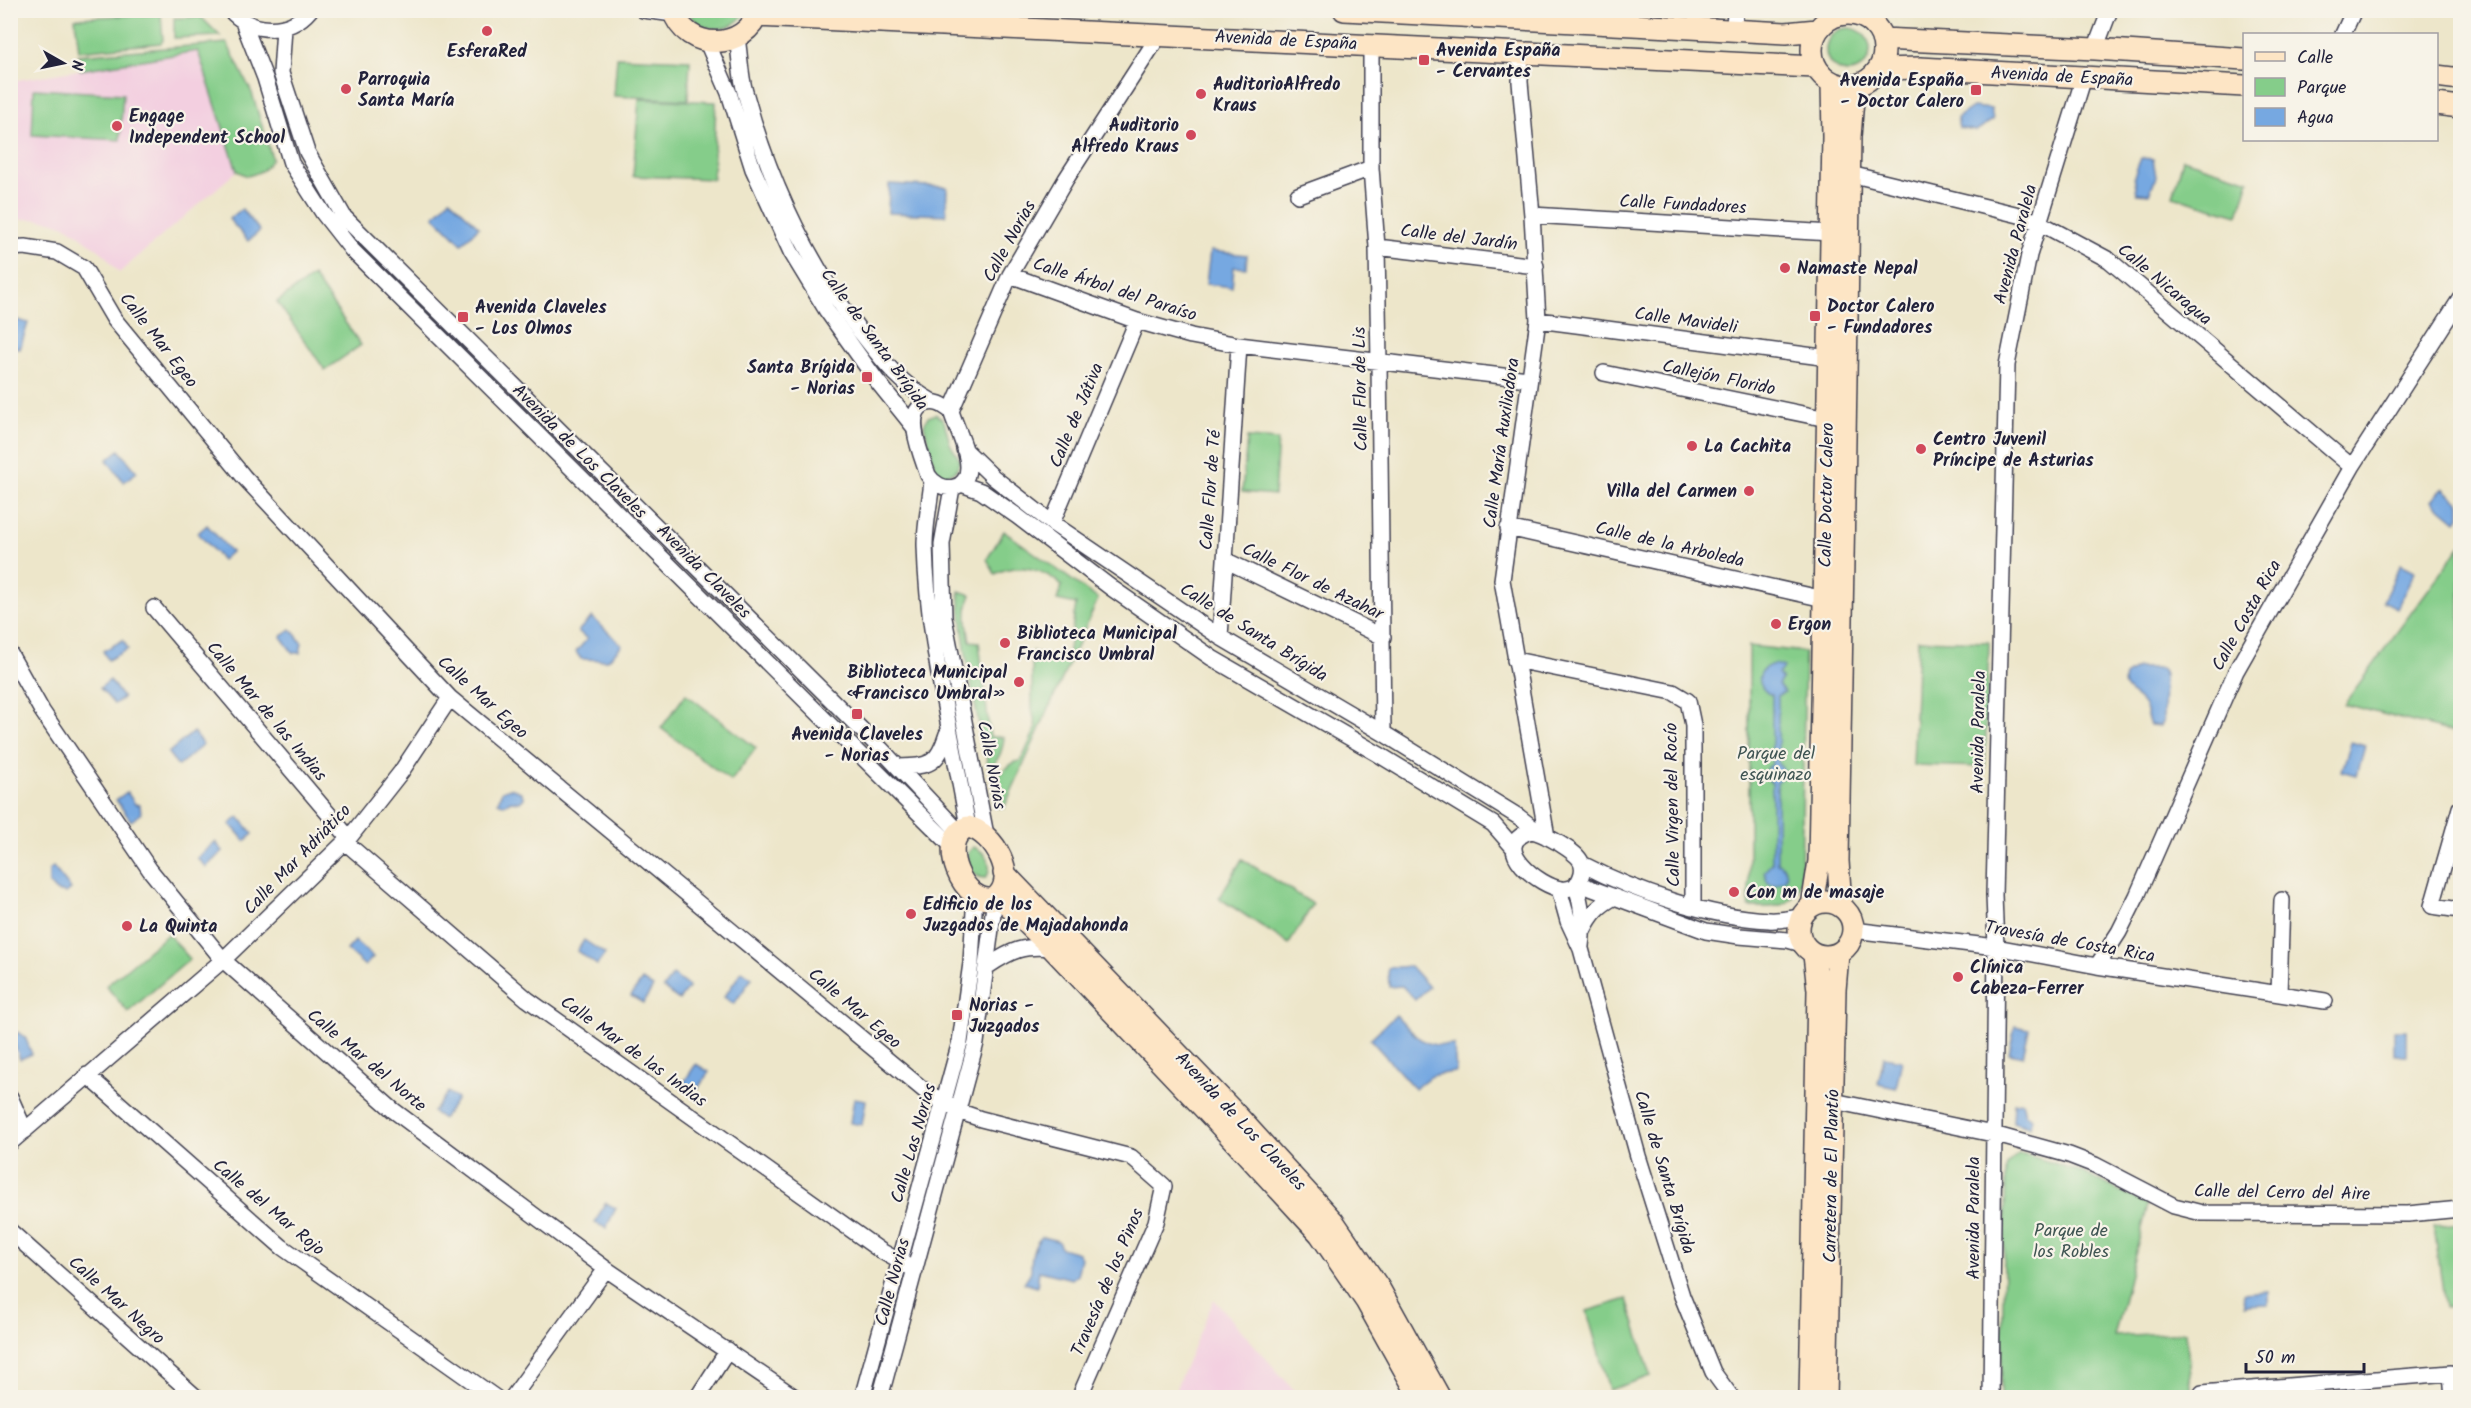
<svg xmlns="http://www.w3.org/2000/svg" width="2471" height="1408" font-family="Kalam,sans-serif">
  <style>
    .built { fill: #f3cfe0 }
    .green { fill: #85cd8a; stroke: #547862; stroke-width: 1.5 }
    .water { fill: #76a8e1; stroke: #4c658e; stroke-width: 1.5 }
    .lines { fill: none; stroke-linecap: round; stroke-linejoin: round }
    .street-casing { stroke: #403f50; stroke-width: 18 }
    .secondary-casing { stroke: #403f50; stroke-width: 24 }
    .street { stroke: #fff; stroke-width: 15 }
    .secondary { stroke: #fde5c5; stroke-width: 21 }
    .poi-dot { fill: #d1495b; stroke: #f7f3e8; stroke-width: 2 }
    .labels { text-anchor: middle; stroke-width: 4.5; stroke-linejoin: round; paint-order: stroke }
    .street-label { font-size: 18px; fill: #22223b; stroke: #f7f3e8 }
    .poi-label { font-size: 18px; font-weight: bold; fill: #22223b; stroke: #f7f3e8; text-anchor: start }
    .park-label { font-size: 18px; fill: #405553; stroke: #f7f3e8 }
  </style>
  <rect width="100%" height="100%" fill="#f7f3e8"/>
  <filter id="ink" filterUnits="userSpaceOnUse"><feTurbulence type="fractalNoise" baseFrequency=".0167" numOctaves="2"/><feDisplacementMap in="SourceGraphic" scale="12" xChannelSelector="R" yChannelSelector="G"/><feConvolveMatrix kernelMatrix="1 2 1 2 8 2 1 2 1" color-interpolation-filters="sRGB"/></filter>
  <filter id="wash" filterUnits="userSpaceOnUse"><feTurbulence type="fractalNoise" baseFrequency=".008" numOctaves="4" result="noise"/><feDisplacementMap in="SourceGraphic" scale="24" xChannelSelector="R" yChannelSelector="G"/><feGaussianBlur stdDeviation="1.35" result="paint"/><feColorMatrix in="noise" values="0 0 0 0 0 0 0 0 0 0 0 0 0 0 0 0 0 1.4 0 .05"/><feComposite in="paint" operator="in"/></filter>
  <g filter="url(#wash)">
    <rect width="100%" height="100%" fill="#ede6ca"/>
    <path class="built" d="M198,51L237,171L119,273L103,253L68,227L51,221L32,219L11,220V81Z
      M1214,1299L1300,1397H1172Z"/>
    <path class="green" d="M688,11H746C733,34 700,35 688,11Z
      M161,14L163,40L161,43L79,51L75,18Z
      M201,17L220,36L174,38V18Z
      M1826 50a22 22 0 1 1 44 0a22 22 0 1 1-44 0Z
      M227,43L252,93L272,158C266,170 260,173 247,176L237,171L198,51L80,70L78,55Z
      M617,57L690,60L688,100L614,96Z
      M34,89L123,94L120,140L32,135Z
      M639,99L716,102L713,179L633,176Z
      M2183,159L2249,180L2238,215L2173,196Z
      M313,276L361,345L325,370L277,302Z
      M936,414L944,421L950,444L960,460L956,471L945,476L936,471L924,425L928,417Z
      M1247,438L1278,440L1274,495L1242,492Z
      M1004,531L1098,599L1004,808L995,807C992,785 990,781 1008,767C1013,763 1015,761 1021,761L1036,728L1032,709V651L1058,659L1060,653L1068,655L1076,604L1057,600L1062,586C1044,568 1017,562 995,574L987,559Z
      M2460,546V734L2344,704L2450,560Z
      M959,591L971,595C964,611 967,624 970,641L979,642L990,737H1004C1003,749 999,761 989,768C975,709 963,651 959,591Z
      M1918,640L1989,642L1985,767L1913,765Z
      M1749,646L1805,652L1801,880C1792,910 1777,907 1749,907Z
      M686,694L756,748L731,781L661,728Z
      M973,847C986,851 994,866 986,878C972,878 967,865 968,853Z
      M1242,859L1313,904L1289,944L1219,898Z
      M168,934L190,959L128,1012L106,986Z
      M2018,1154H2024L2082,1172L2148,1205L2114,1336L2186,1332L2192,1397H2001L2006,1169L2008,1163Z
      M2460,1223V1305L2445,1308L2434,1226Z
      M1627,1299L1651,1376L1609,1390L1587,1311Z"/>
    <path class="water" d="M1973,107L1991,109L1993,120L1976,131L1959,128L1957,118Z
      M2141,158L2153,159L2156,177L2149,194L2137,193L2134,176Z
      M889,184L947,187L946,215L888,213Z
      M450,199L479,227L462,244L434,216Z
      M242,209L260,231L248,241L229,219Z
      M1210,251L1247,255L1246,268L1234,267L1232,287L1206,284Z
      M14,319L28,323L20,349L11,346V333Z
      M119,450L137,472L124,482L107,460Z
      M2443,488L2460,503V516L2456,521L2432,501Z
      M207,525L231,552L222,560L198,533Z
      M2401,564L2415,571L2397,608L2383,601Z
      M592,617L622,645L608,660L581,659L576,652L587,639L578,631Z
      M291,629L302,643L300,653H293L281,637Z
      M123,640L128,649L108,660L103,651Z
      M1775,664L1784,667L1778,674L1782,679L1778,685L1785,692L1778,695V764L1782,768L1784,774L1777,782V863C1785,866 1789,872 1785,880L1775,885L1768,883L1764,872L1772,863V783C1763,778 1763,769 1772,764V695C1755,689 1755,667 1775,664Z
      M2137,668H2161L2164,671L2163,721L2160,726L2150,725C2147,719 2147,712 2144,706C2138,693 2120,694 2125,676Z
      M110,680L123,698L114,704L100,688Z
      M193,732L203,745L178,766L168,753Z
      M2351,742L2365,746L2357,775L2342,771Z
      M510,788L521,792L524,798L520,802L511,801L504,805L498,802L502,791Z
      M127,792L135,804L140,805L141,814L131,821L116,800Z
      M239,817L253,834L245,841L230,824Z
      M215,842L223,851L206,867L197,858Z
      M53,867L71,889L66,893L56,891L49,884V870Z
      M584,940L605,954L597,965L577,951Z
      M355,941L373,957L365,966L347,950Z
      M1410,966L1429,987L1415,1000L1402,986L1389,987L1388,968Z
      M742,971L752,978L734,1004L724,997Z
      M673,975L689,987L679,1000L663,988Z
      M642,980L653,987L643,1003L631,996Z
      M1396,1015C1417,1037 1421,1048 1454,1045L1456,1072C1435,1074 1430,1074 1415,1089L1370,1039Z
      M2015,1026L2029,1029L2023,1056L2009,1053Z
      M2394,1030H2406V1055H2394Z
      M17,1032L25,1037L32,1054L20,1059L13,1040Z
      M1884,1057L1902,1060L1896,1088L1878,1084Z
      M696,1064L709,1072L694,1094L682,1085Z
      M448,1092L457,1099L443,1119L433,1112Z
      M854,1098L866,1100L862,1125L850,1123Z
      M2022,1102L2025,1114L2032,1118L2029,1127L2013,1122L2014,1103Z
      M605,1203L616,1208L606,1228L595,1223Z
      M1042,1237L1058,1241L1061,1248L1078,1253L1081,1258L1077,1275L1072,1279L1039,1271L1037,1287L1024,1283C1026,1278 1031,1274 1031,1270C1031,1259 1032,1245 1042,1237Z
      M2268,1291V1304L2244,1305L2243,1293Z"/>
  </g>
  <g filter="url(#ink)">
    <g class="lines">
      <g class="street-casing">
        <path id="street" d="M230,10C252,34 289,35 310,10
          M643,10L674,14
          M1855,14L1856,10
          M243,22L265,78L291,163L323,213L352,250L954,848
          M284,28L281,73L307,152L344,217L881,749L958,831
          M1734,29L1735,10
          M2343,34L2354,10
          M737,38C740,55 740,75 745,92C768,178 806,259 859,330C883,361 899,383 933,402
          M707,42L729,93L753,169L791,252L827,311L877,381L914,427
          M1371,44V168L1377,247L1379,362L1383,733
          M2095,49L2110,10
          M1521,52L1520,82L1532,215L1538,320L1502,580L1547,837
          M1850,174L2019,215L2040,223L2109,260L2352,467
          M1298,195L1371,168
          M1532,215L1831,233
          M1377,247L1536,266
          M10,248L25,247L57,252L84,268L114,319L244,477L450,698L925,1091L958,1111L981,1119L1131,1157L1164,1186L1156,1222L1079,1398
          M1010,275L1137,321L1191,336L1239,345L1528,379
          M1538,320L1829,358
          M1604,373L1827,419
          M951,411C943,405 936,400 925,404C902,413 923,459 928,475C940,494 968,492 968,467C968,449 956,428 951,411L1010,275L1066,179L1160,34
          M964,449L993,477L1052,523L1220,637L1383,733L1519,817L1537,831
          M932,481C930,502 925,525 925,545C927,641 952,733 968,827
          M961,484L981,491L1017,516L1110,587L1212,658L1378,754L1493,824L1514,848
          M952,488L942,544L944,618L986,835
          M1052,523L1137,321
          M1508,528L1824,599
          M1225,560L1383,637
          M154,608L349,838
          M1220,637L1239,345
          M10,654L42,711L150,870L223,960L393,1110L606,1269L796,1398
          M1515,660L1673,692L1688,701L1693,725V906
          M898,767C929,766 937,766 947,734
          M2460,808L2432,906L2460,910
          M1531,831C1540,832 1548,837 1557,842C1576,854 1592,862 1576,886C1571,888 1567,890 1562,889C1542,888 1486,846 1531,831Z
          M345,842L527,999L881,1251L915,1270
          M1582,864C1636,892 1709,917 1769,920C1779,921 1791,918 1801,917
          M1577,883L1706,931L1739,936L1788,940L1802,944
          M1576,886C1582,905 1584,925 1581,946
          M1559,889L1568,921L1581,949L1638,1156L1682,1296L1713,1372L1732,1398
          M1853,930L1996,947L2097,966L2325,1001
          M1583,931C1591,914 1599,905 1615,897
          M988,966C1012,950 1023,945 1052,948
          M2097,966L2119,932L2137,896L2236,671L2352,467L2460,299
          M2279,994L2282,900
          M87,1075L282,1247L496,1398
          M10,1097L25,1131
          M1833,1103H1843L1993,1134L2069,1155L2095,1165L2174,1206L2202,1213L2408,1214L2460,1209
          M10,1143L223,960L349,838L401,772L450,698
          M10,1231L197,1398
          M512,1398L606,1269
          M697,1398L728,1350
          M862,1398L960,1042L971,963L975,894
          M880,1398L976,1043L995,898
          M1991,1398L1996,947L1994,895L2007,365L2029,255L2084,77
          M2202,1398V1393L2451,1373L2453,1398"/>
      </g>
      <g class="secondary-casing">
        <path id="secondary" d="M673,10C685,52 746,52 759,10
          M1344,10L1786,33L1817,30
          M1812 50a36 36 0 1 1 72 0a36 36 0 1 1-72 0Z
          M757,16L1815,67
          M1882,39L2095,49L2244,59
          M1879,69L1920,68L2244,86
          M2436,76L2460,79
          M2436,104L2460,107
          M968,827C994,832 1020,879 995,898C963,908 935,838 968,827Z
          M1004,873L1233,1111L1333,1221L1379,1288L1440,1398
          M999,896L1052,948L1216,1121L1320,1234L1366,1301L1420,1398
          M1799 929a27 27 0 1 1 54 0a27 27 0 1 1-54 0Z
          M1812,906L1819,861L1833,137L1832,83
          M1841,906L1838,861L1850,137L1854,86
          M1810,1398L1818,990L1814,955
          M1826,1398L1835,990L1838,954"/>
      </g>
      <use href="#street" class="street"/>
      <use href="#secondary" class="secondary"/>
    </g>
  </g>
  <g class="poi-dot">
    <circle cx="487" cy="31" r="6"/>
    <rect x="1418" y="54" width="12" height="12" rx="3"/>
    <circle cx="346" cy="89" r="6"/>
    <rect x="1970" y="84" width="12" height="12" rx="3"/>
    <circle cx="1201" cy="94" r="6"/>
    <circle cx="117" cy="126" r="6"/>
    <circle cx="1191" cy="135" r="6"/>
    <circle cx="1785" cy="268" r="6"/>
    <rect x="1809" y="310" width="12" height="12" rx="3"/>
    <rect x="457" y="311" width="12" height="12" rx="3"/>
    <rect x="861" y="371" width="12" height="12" rx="3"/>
    <circle cx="1692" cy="446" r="6"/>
    <circle cx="1921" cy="449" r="6"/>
    <circle cx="1749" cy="491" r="6"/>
    <circle cx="1776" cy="624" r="6"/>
    <circle cx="1005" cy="643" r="6"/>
    <circle cx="1019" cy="682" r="6"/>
    <rect x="851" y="708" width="12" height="12" rx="3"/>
    <circle cx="1734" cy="892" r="6"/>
    <circle cx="911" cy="914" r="6"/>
    <circle cx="127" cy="926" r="6"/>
    <circle cx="1958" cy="977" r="6"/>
    <rect x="951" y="1009" width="12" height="12" rx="3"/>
  </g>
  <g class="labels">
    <g class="street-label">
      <text transform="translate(1286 40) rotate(3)" y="6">Avenida de España</text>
      <text transform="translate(2062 76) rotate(3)" y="6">Avenida de España</text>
      <text transform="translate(1683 204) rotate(3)" y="6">Calle Fundadores</text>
      <text transform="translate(1459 237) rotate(7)" y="6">Calle del Jardín</text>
      <text transform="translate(1009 241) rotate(-61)" y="6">Calle Norias</text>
      <text transform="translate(2015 244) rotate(-75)" y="6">Avenida Paralela</text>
      <text transform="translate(2165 284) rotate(40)" y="6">Calle Nicaragua</text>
      <text transform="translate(1115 289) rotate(18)" y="6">Calle Árbol del Paraíso</text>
      <text transform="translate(1686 320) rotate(8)" y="6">Calle Mavideli</text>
      <text transform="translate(875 339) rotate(54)" y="6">Calle de Santa Brígida</text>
      <text transform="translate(159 340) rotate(52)" y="6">Calle Mar Egeo</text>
      <text transform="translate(1719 377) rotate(12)" y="6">Callejón Florido</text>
      <text transform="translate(1360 389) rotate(-91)" y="6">Calle Flor de Lis</text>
      <text transform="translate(1076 415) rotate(-67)" y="6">Calle de Játiva</text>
      <text transform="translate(1501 443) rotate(-82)" y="6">Calle María Auxiliadora</text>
      <text transform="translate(580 451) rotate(45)" y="6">Avenida de Los Claveles</text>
      <text transform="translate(1210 490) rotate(-86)" y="6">Calle Flor de Té</text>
      <text transform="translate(1826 495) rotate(-89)" y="6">Calle Doctor Calero</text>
      <text transform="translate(1670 544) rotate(13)" y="6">Calle de la Arboleda</text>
      <text transform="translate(704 571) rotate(45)" y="6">Avenida Claveles</text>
      <text transform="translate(1313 581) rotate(26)" y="6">Calle Flor de Azahar</text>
      <text transform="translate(2246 615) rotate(-61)" y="6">Calle Costa Rica</text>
      <text transform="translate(1254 632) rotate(32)" y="6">Calle de Santa Brígida</text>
      <text transform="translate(483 697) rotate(42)" y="6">Calle Mar Egeo</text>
      <text transform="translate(267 711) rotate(50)" y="6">Calle Mar de las Indias</text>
      <text transform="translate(1978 732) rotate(-89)" y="6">Avenida Paralela</text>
      <text transform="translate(992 765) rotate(79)" y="6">Calle Norias</text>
      <text transform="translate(1672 805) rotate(-91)" y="6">Calle Virgen del Rocío</text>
      <text transform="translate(297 859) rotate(-46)" y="6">Calle Mar Adriático</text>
      <text transform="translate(2070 941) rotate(10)" y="6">Travesía de Costa Rica</text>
      <text transform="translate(855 1008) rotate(40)" y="6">Calle Mar Egeo</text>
      <text transform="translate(634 1051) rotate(36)" y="6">Calle Mar de las Indias</text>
      <text transform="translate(367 1060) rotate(40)" y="6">Calle Mar del Norte</text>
      <text transform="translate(1241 1121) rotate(47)" y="6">Avenida de Los Claveles</text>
      <text transform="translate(913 1143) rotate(-74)" y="6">Calle Las Norias</text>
      <text transform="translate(1665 1172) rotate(73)" y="6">Calle de Santa Brígida</text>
      <text transform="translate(1831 1176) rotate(-89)" y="6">Carretera de El Plantío</text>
      <text transform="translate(2282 1192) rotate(1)" y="6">Calle del Cerro del Aire</text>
      <text transform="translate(269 1207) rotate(40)" y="6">Calle del Mar Rojo</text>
      <text transform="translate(1973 1218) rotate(-90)" y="6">Avenida Paralela</text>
      <text transform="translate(892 1282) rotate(-75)" y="6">Calle Norias</text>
      <text transform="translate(1107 1282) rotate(-67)" y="6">Travesía de los Pinos</text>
      <text transform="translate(117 1300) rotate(42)" y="6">Calle Mar Negro</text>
    </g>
    <g class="poi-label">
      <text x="1436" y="56">Avenida España<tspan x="1436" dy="21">- Cervantes</tspan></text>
      <text x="487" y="57" text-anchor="middle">EsferaRed</text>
      <text x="358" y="85">Parroquia<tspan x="358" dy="21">Santa María</tspan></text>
      <text x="1964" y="86" text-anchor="end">Avenida España<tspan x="1964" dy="21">- Doctor Calero</tspan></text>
      <text x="1213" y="90">AuditorioAlfredo<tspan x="1213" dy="21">Kraus</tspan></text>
      <text x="129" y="122">Engage<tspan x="129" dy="21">Independent School</tspan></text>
      <text x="1179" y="131" text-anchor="end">Auditorio<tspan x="1179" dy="21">Alfredo Kraus</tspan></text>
      <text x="1797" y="274">Namaste Nepal</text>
      <text x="1827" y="312">Doctor Calero<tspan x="1827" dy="21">- Fundadores</tspan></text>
      <text x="475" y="313">Avenida Claveles<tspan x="475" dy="21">- Los Olmos</tspan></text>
      <text x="855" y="373" text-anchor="end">Santa Brígida<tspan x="855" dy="21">- Norias</tspan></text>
      <text x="1933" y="445">Centro Juvenil<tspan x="1933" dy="21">Príncipe de Asturias</tspan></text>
      <text x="1704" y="452">La Cachita</text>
      <text x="1737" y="497" text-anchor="end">Villa del Carmen</text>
      <text x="1788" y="630">Ergon</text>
      <text x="1017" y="639">Biblioteca Municipal<tspan x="1017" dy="21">Francisco Umbral</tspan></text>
      <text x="1007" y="678" text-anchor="end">Biblioteca Municipal<tspan x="1007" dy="21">«Francisco Umbral»</tspan></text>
      <text x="857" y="740" text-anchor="middle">Avenida Claveles<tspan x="857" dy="21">- Norias</tspan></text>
      <text x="1746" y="898">Con m de masaje</text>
      <text x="923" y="910">Edificio de los<tspan x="923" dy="21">Juzgados de Majadahonda</tspan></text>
      <text x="139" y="932">La Quinta</text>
      <text x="1970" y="973">Clínica<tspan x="1970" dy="21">Cabeza-Ferrer</tspan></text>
      <text x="969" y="1011">Norias -<tspan x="969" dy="21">Juzgados</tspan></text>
    </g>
    <g class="park-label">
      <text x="1776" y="759">Parque del<tspan x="1776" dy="21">esquinazo</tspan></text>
      <text x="2071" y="1236">Parque de<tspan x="2071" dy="21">los Robles</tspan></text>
    </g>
  </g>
  <rect width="2471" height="1408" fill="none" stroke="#f7f3e8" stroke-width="36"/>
  <rect x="2243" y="33" width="195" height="108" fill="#f7f3e8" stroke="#a29fa3" stroke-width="1.5"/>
  <rect x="2255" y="52" width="30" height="9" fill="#fde5c5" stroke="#a29fa3" stroke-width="1.5"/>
  <text x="2297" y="63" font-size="18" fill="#22223b">Calle</text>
  <rect x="2255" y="78" width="30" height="18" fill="#85cd8a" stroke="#a29fa3" stroke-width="1.5"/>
  <text x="2297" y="93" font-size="18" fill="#22223b">Parque</text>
  <rect x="2255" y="108" width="30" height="18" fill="#76a8e1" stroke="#a29fa3" stroke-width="1.5"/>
  <text x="2297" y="123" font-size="18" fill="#22223b">Agua</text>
  <g transform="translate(63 63) rotate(99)" stroke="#f7f3e8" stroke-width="4.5" paint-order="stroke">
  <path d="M0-4.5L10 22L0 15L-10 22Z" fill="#22223b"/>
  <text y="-9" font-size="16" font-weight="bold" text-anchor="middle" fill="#22223b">N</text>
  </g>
  <path d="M2246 1363v9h118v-9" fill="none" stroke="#22223b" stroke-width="3"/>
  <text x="2255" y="1363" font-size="18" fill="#22223b" stroke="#f7f3e8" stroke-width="4.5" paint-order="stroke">50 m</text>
</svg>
